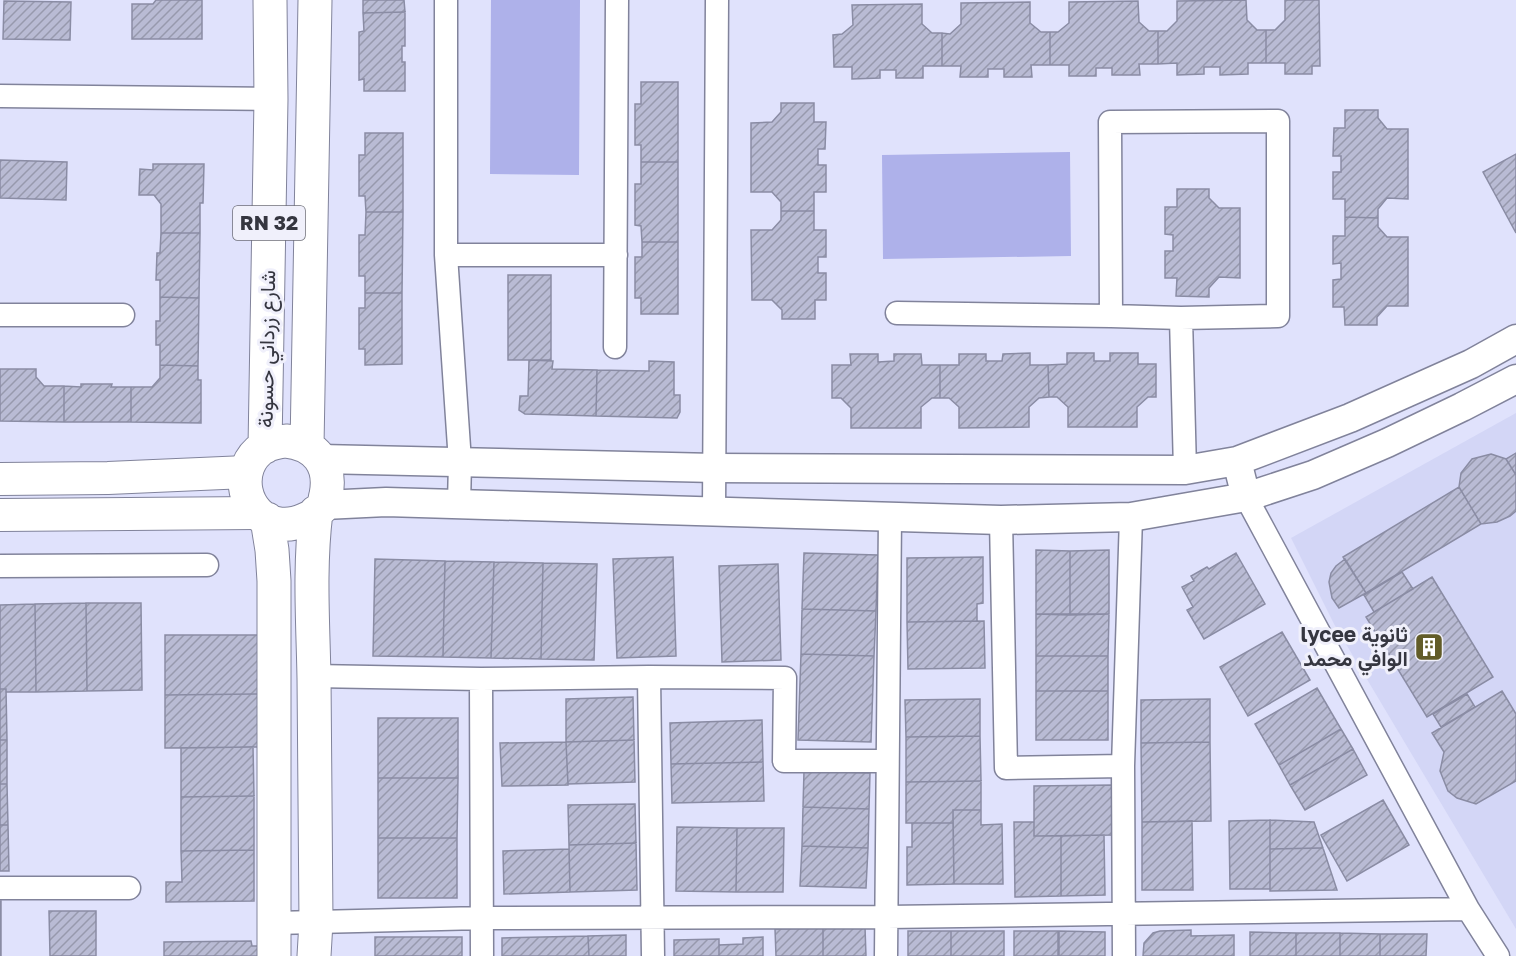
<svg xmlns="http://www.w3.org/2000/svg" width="1516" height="956" font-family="'Golos Text',Vazirmatn,sans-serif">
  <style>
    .built { fill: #d3d6f6 }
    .garden { fill: #aeb1ea }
    .building { fill: url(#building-hatch); stroke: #8a8ca4; stroke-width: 1.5 }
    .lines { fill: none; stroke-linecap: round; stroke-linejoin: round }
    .minor-casing { stroke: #81839b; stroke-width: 25 }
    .tertiary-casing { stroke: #81839b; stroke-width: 31 }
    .secondary-casing { stroke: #81839b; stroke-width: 34 }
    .primary-casing { stroke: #81839b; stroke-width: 35 }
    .minor { stroke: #fff; stroke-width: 22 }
    .tertiary { stroke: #fff; stroke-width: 28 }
    .secondary { stroke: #fff; stroke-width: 32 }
    .primary { stroke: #fff; stroke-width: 33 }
    .labels { text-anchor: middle; stroke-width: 6; stroke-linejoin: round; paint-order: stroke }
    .shield { fill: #f0f0fb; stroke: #6d6e78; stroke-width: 1.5 }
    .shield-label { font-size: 20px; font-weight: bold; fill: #353640 }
    .street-label { font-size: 21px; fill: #353640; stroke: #f0f0fb }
    .poi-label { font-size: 21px; font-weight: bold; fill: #353640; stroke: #f0f0fb; text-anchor: end }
  </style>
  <defs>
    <pattern id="building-hatch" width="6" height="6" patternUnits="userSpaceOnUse" patternTransform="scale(1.5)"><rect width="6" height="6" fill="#b9bbd4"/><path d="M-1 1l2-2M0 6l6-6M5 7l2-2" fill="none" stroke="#9799ad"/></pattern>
  </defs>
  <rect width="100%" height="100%" fill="#e0e2fc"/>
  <path class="built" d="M1516,413V929L1334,624L1291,538Z"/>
  <path class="garden" d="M491,0H580L579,175L490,174Z
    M1070,152L1071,256L883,259L882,155Z"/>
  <path class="building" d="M156,0H202V39H132V4H153Z
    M363,0H404L405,12L363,13Z
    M1246,0L1247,20L1257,30H1266V63H1248V74L1220,75V67H1204V74L1177,75V63L1158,64V31H1167L1177,21V1Z
    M1285,0H1319L1320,66H1312V74H1285V63H1266V30H1275L1285,20Z
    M4,1L71,2L70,40L3,39Z
    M1138,1L1139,22L1149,31H1158V64H1139L1140,75H1112V68H1096V76H1069V65H1050V32H1058L1069,23V2Z
    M1030,2V23L1041,32H1050V65H1031L1032,77H1004V69H988V77H960L961,66H942V33L950,34L961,24V3Z
    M922,4V24L932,33H942V66H923V78H896V70H880V78L852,79V67H834L833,35L842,34L853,25L852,5Z
    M405,12V46H402V62H405V91H364V79L359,80V32L364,31L363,13Z
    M641,82H678V162H641V145H635V104H641Z
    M781,103H814V122H826L825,149H818V165H826V192H814V211H781V202L772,192H751V123L772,122L781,112Z
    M1345,110H1378V118L1387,129H1408V199L1387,198L1378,209V218L1345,217V199H1333V172H1341V156H1333L1334,128H1345Z
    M365,133H403V212H366L365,196H359V155H365Z
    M1516,154V233L1483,172Z
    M0,160L67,162L66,200L0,198Z
    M641,162H678V242H642L641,226L635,225V184H641Z
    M153,164H204L203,203H200V233H161V204L154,195H139L140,169L153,170Z
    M1177,189H1209V198L1219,208H1240V278L1219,277L1209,288V297L1176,296L1177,278H1165V251H1173V235L1165,234V207H1177Z
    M781,211H814V230H826V257H818V273H826V300H815V319H782V310L772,300H752L751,230H772L781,220Z
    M366,212H403L402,293H365V276H359V235H365Z
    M1345,217L1378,218V227L1387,237H1408V306H1387L1377,317V325H1345L1344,307H1333V280L1341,279V263L1333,264V236H1345Z
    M161,233H200L199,298L160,297V280H156L157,253H160Z
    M642,242H678V314H641V298H635V257H642Z
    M508,275H551V360H508Z
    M365,293H402V364L365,365V349H359V308H365Z
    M160,297L199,298L198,366L160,365V345H156V321H160Z
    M1030,353V365H1048L1049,397L1039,398L1029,407V427L959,428V407L949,398H940V365H959V354H986V361H1002L1003,354Z
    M1067,353H1094V361H1110V353H1138V364H1156V397H1148L1137,407V427H1068V407L1057,397H1049L1048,365L1067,364Z
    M850,354H878V362L894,361V354H921L922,365H940V398H932L921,407V428H851V408L841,398H832V365H851Z
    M529,360L553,361L552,369L597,370L596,416L525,414L519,410L520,396H528Z
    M649,361L674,362V395H680V412L677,418L596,416L597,370L649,371Z
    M160,365L198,366V380H201V423L131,422V387H152L160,378Z
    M0,369H36V377L44,386H64V422L0,421Z
    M81,384H112L111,387H131V422H64V386L81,387Z
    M1516,453V475L1506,459Z
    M1491,454L1506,459L1516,475V511L1510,516L1497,522L1481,524L1459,487L1461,473L1472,459Z
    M1459,487L1481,524L1366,593L1343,557Z
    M1036,550L1070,551V615L1036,614Z
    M1109,550V614L1070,615V551Z
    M804,553L878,555L876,611L802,609Z
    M1236,553L1265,604L1204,639L1187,610L1193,607L1182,587L1194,581L1191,576L1207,567L1209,569Z
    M673,557L676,656L617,658L613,559Z
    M983,557V603L977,604V621L907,622V558Z
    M375,559L445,561L443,657L373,656Z
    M1345,559L1366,593L1339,608L1332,598L1329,582L1331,573L1336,566Z
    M445,561L494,562L491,658L443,657Z
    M494,562L543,563L541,659L491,658Z
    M543,563L597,564L594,660L541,659Z
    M778,564L781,660L722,662L719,566Z
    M1402,572L1413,589L1374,612L1364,595Z
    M1432,577L1493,677L1427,717L1366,617Z
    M86,603H141L142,690L87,691Z
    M86,603L87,691L36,692L35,604Z
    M35,604L36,692H6V689H0V605Z
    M802,609L876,611L874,656L801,654Z
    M1036,614H1109L1108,656H1036Z
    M984,621L985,668L908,669L907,622Z
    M1282,632L1310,680L1248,716L1220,667Z
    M165,635H258V694L165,695Z
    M801,654L874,656L871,742L798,740Z
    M1036,656H1108V691H1036Z
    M1317,688L1341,729L1279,765L1255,724Z
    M0,689H6L7,740H0Z
    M1036,691H1108V740H1036Z
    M1502,691L1516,714V781L1476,804L1457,798L1448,791L1440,771L1444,752L1432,733Z
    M258,694V747L165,748V695Z
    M1467,694L1475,707L1441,727L1433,714Z
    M633,697L634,740L566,742V699Z
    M980,699V736L906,737L905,700Z
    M1210,699V742L1141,743V700Z
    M378,718H458V778H378Z
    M762,720L763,762L671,764L670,723Z
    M1341,729L1353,749L1290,785L1279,765Z
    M980,736L981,781L906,782V737Z
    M0,740H7V784H0Z
    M634,740L635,782L568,784L566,742Z
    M566,742L568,785L502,786L500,743Z
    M1210,742L1211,821L1142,822L1141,743Z
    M253,747L254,796L181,797V748Z
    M1353,749L1367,775L1305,810L1290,785Z
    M763,762L764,801L672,803L671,764Z
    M804,771L870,773L869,809L803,807Z
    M378,778H458L457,838H378Z
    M981,781V810H953V823H906V782Z
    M0,784H7L8,825H0Z
    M1112,785L1113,835L1034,836V786Z
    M254,796V850L181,851V797Z
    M1383,800L1409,845L1347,881L1321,835Z
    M635,804L636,843L569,845L568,805Z
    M803,807L869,809L868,848L802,846Z
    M953,810H981V825L1002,824L1003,884H954Z
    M1270,820L1314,822L1323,848L1270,849Z
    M1270,820V889H1230L1229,821Z
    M1192,821L1193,890H1142V822Z
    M1014,822H1034V836H1061V896L1015,897Z
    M912,823H953L954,884L907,885V847H912Z
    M0,825H8L9,871H0Z
    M677,827L737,828L736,892L676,891Z
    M737,828H784L783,892H736Z
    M1104,835L1105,895L1061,896V836Z
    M378,838H457V898H378Z
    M636,843L637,890L570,892L569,845Z
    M802,846L868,848L866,888L800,886Z
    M1318,848H1323L1337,890L1270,891V849Z
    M569,849L570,892L504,894L503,851Z
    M254,850V901L166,902V882H182L181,851Z
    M0,901H1V956H0Z
    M49,911H96V956H50Z
    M865,927L866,956H823V928Z
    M823,928V956H776L775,929Z
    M1191,930V936L1234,935V956H1143L1144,943L1153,933L1160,931Z
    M908,931H951V956H908Z
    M951,931H1004V956H951Z
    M1014,931H1058V956H1014Z
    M1059,931L1105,932V956H1059Z
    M1250,932L1296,933V956H1250Z
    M1296,933H1340V956H1296Z
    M1340,933L1380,934V956H1340Z
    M1380,934H1427L1426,956H1380Z
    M626,935V956H589L588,936Z
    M588,936L589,956H502V938Z
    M375,937H462V956H375Z
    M763,937V956H719V945L743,944V938Z
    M719,939V956H674V940Z
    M251,941L252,946H262V956H164V942Z"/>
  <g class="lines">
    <g class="minor-casing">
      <path id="minor" d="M446,0V255L460,462L459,504
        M0,96L271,99
        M446,255H616
        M897,313L1111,316L1181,318L1185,470
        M0,315H123
        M1111,316L1110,122L1278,121V316L1181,318
        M615,347L617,0
        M1246,497L1468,909L1498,956
        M714,511L717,0
        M1001,520L1006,768L1123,766
        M0,566L207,565
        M314,676L481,679L649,677L653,956
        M649,677L785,678L784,761H887
        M481,679L482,956
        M0,888H129
        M275,923L482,918L887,917L1468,909
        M886,956L890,516
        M1124,956L1123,766L1131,517"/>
    </g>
    <g class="tertiary-casing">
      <path id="tertiary" d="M321,459L715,468L1185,470L1237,461L1246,497
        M1237,461L1350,418L1471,364L1516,339
        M324,505L386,502L1001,520L1131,517L1246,497L1313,475L1387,443L1462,407L1516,379"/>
    </g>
    <g class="secondary-casing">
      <path id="secondary" d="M0,479L108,478L246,472
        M0,515L257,513"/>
    </g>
    <g class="primary-casing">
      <path id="primary" d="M286,441C316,444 332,465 326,495C325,498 325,501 324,504C317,517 295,526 280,524C243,519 232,467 264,447C271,443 278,442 286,441Z
        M307,446L315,0
        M265,447L271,99L270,0
        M267,519L272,550L274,581V956
        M314,956L316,922C315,840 315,759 314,678C313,623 309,568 316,512"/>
    </g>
    <use href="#minor" class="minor"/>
    <use href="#tertiary" class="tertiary"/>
    <use href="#secondary" class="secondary"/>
    <use href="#primary" class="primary"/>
  </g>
  <defs>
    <g id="building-square" transform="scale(1.5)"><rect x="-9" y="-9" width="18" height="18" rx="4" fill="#625c28" stroke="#f0f0fb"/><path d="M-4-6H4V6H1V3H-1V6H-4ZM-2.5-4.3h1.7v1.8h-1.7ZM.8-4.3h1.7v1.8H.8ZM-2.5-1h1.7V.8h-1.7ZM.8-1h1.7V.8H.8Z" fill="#fff"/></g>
  </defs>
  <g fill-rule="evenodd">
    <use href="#building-square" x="1429" y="647"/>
  </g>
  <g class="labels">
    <rect class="shield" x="233" y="206" width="72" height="34" rx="4.5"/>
    <g class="shield-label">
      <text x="269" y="230">RN 32</text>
    </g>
    <g class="street-label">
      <text transform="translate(267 349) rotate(-89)" y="7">شارع زرداني حسونة</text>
    </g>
    <g class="poi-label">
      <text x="1408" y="642">lycee ثانوية<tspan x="1408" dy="24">الوافي محمد</tspan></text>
    </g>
  </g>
</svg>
